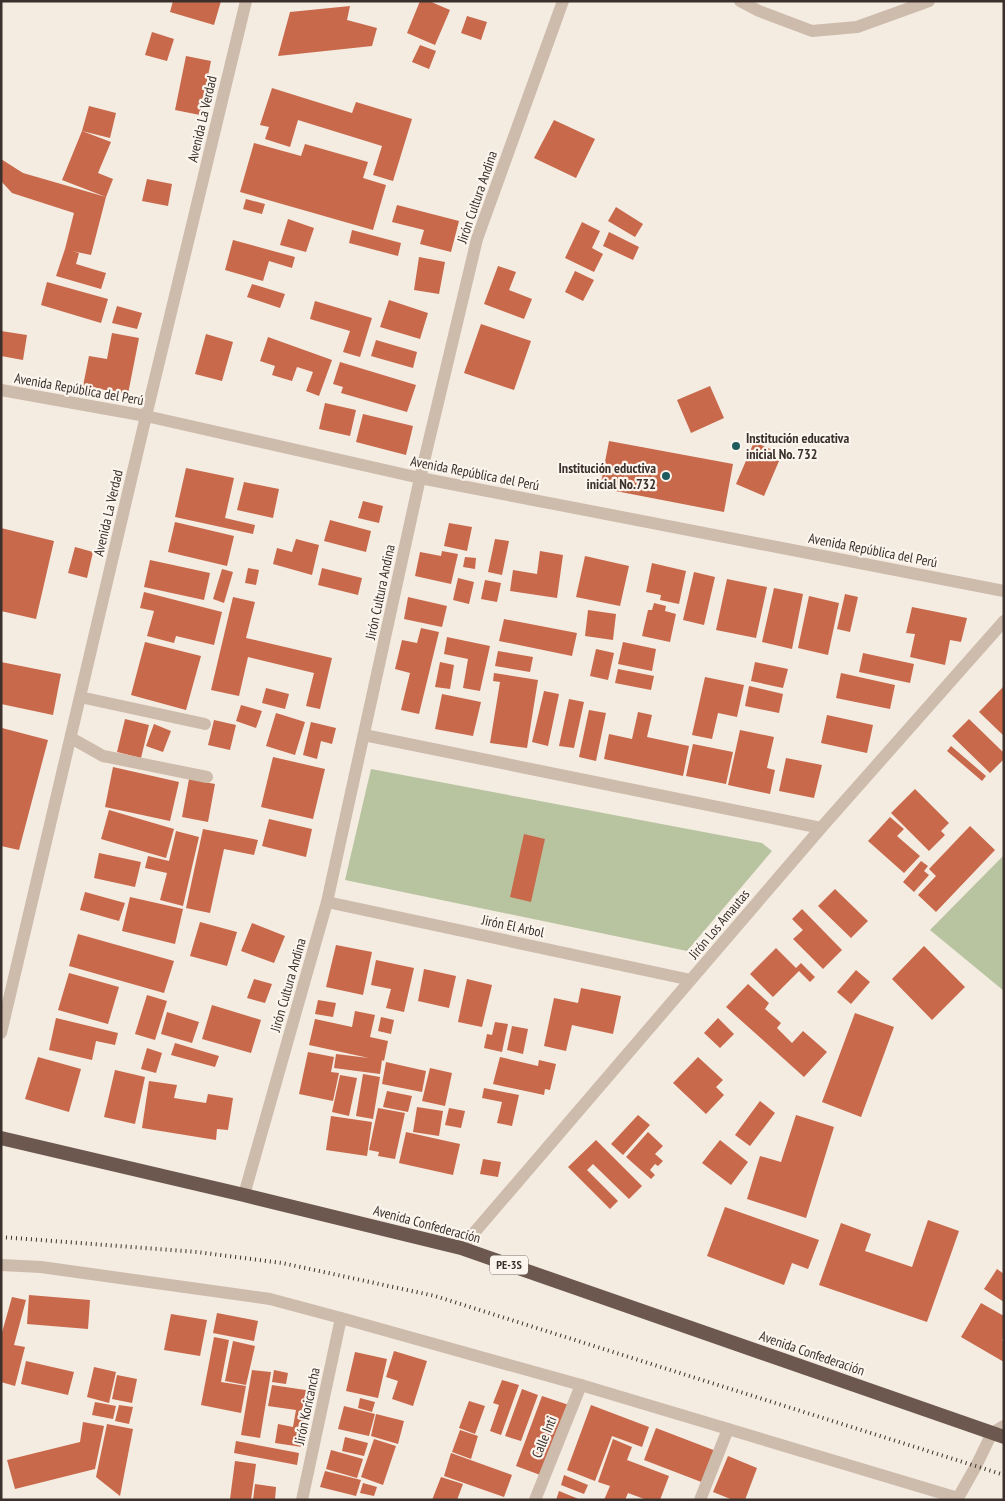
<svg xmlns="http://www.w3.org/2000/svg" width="1005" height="1501" font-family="'PT Sans Narrow',sans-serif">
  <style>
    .green { fill: #b8c4a0 }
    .building { fill: #c8694b }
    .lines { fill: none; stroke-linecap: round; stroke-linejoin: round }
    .service { stroke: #cdbbac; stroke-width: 12 }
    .minor { stroke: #cdbbac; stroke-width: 12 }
    .trunk { stroke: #6c584f; stroke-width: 14 }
    .rail { stroke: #3b302b; stroke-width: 4; stroke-dasharray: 1 4; stroke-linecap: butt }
    .poi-dot { fill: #1f5a5e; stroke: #fbf5ee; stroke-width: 2 }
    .labels { text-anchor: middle; stroke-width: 4.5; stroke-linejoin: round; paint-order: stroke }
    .shield { fill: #fbf5ee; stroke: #756b66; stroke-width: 1 }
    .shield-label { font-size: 12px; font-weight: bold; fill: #3b302b }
    .street-label { font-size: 14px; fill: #3b302b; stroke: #fbf5ee }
    .poi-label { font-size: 14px; font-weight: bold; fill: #3b302b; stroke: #fbf5ee; text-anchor: start }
  </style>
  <rect width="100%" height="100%" fill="#f4ebe1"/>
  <path class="green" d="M371,769L762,843L772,851L687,951L345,880Z
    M1004,855V991L930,930Z"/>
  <path class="building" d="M173,1H221L214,25L170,12Z
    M420,1H429L450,10L435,45L407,33Z
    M350,6L347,20L377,28L372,46L278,56L290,12Z
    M467,16L487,22L481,40L461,33Z
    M152,32L174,39L167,61L145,55Z
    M420,45L436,51L429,69L412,62Z
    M186,56L211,61L200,115L175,110Z
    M272,88L352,113L356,102L412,119L393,181L373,175L382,146L298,120L290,147L265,139L269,127L260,125Z
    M89,106L116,113L110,138L82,131Z
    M554,120L595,139L576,178L534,158Z
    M82,131L111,142L98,173L113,179L106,197L91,255L72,251L79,253L76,264L106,273L101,289L56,276L65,249L74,213L12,193L1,181V159L23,173L106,197L62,180Z
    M254,143L301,156L305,144L368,162L363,178L386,185L373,230L240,192Z
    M147,179L172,184L168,206L142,201Z
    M246,199L265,204L262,214L243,209Z
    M397,205L459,221L451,252L420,244L424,230L392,222Z
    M616,207L643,224L635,237L608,221Z
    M288,219L314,228L306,252L280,245Z
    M582,222L600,231L592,248L603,254L594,272L565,258Z
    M352,230L401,243L398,256L349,243Z
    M609,232L639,247L633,260L603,246Z
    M233,240L295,257L292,268L269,261L263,281L225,270Z
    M419,257L445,262L439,294L414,290Z
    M498,266L516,272L509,290L532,299L524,319L484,304Z
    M575,271L594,280L583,301L565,292Z
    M47,282L108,299L101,323L41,305Z
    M252,284L285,294L280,308L247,297Z
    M389,300L428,313L420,339L380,327Z
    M315,301L372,318L360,357L343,352L350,331L310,319Z
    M117,306L142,313L137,329L112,323Z
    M481,324L531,341L514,390L464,373Z
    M1,331L27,335L23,360L1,356Z
    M112,333L139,338L128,394L83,386L89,356L107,359Z
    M206,334L233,342L222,381L195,374Z
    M268,337L332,360L319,396L306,391L313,372L297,367L292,381L272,375L275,366L260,361Z
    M376,340L417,352L413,368L371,356Z
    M340,362L416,385L407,412L341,393L343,387L333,384Z
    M710,386L724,418L691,433L677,400Z
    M325,403L356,410L350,436L319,429Z
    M363,414L413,426L406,455L356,442Z
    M609,441L733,464L724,512L600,488Z
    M754,442L782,454L764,496L736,484Z
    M186,468L234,478L225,518L255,525L253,534L175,517Z
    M244,482L279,489L273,518L237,510Z
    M363,501L383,506L379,523L358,518Z
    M330,520L371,531L366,552L324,541Z
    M175,522L234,536L227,566L168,552Z
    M449,523L472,527L467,551L444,546Z
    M1,528L54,541L36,619L1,611Z
    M296,539L319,545L312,575L273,564L277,548L292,552Z
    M495,539L509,541L502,575L488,572Z
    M75,547L93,552L87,578L68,573Z
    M442,551L458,554L451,584L415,576L420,552L441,556Z
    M540,551L563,555L557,598L510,591L513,570L537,574Z
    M585,556L629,566L620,606L576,597Z
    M465,557L476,558L475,569L463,567Z
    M150,560L210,573L204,600L144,587Z
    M652,563L686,571L679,604L660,600L661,595L646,592Z
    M248,568L259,570L256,585L245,583Z
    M322,568L362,578L358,595L318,585Z
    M222,569L233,572L224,603L213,599Z
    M694,572L715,577L704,625L683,620Z
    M458,578L474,582L469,604L453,600Z
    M727,579L767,587L756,638L716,630Z
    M485,580L501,583L497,602L481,599Z
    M774,588L803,594L792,649L762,642Z
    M144,592L222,612L214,645L176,636L174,643L147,636L154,611L140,608Z
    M845,594L858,597L850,632L837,629Z
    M809,596L839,603L828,655L798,648Z
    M233,597L255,602L246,638L332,658L320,709L306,706L314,673L248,657L239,696L211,690Z
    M408,597L447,606L442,627L404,619Z
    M654,603L666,606L665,611L676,614L670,642L642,636L648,610H652Z
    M912,607L967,618L961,642L950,640L945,665L910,657L915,634L906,633Z
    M588,610L616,614L613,640L585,636Z
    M504,619L577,633L572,656L499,641Z
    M421,628L439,632L419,714L401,710L410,673L395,669L402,640L417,643Z
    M447,637L490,646L480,691L463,688L468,659L444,654Z
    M145,642L201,656L186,710L131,695Z
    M623,642L656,649L652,671L618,664Z
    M596,649L614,653L608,680L590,676Z
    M498,651L533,657L530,672L495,666Z
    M863,653L914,664L910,683L859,672Z
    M1,662L61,674L53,715L1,704Z
    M440,662L454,665L450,689L435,687Z
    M755,662L788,669L783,688L751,681Z
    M618,669L654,676L651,690L615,683Z
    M494,673L538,680L527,748L490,743L500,682L493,681Z
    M841,673L895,685L890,709L836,698Z
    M705,677L744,685L737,717L718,713L712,739L692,735Z
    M749,686L783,694L779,713L745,706Z
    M1004,686V736L979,712Z
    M266,688L289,694L285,709L262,703Z
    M544,691L559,694L548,746L532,742Z
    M442,694L481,702L473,736L435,729Z
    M569,699L584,702L574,748L559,746Z
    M241,705L262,711L256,728L236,721Z
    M589,710L606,713L596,761L579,757Z
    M638,712L652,715L647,737L689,746L683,776L604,759L609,734L632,739Z
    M276,713L305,722L295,755L266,746Z
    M827,715L873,725L867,753L821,743Z
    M125,719L149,725L141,758L117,752Z
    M969,719L1004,753V759L990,773L952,736Z
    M214,720L236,725L230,750L208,745Z
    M311,722L336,728L332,744L321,741L317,759L303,755Z
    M154,724L171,731L163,752L146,746Z
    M2,728L48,740L19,850L1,846Z
    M740,730L774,737L767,768L775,770L770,794L728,785Z
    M693,744L733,752L726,784L686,776Z
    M951,746L986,776L982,781L947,751Z
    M273,757L325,769L313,819L261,807Z
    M786,758L822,765L814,798L779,791Z
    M113,767L179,782L170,821L105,807Z
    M189,779L215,784L208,822L182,817Z
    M915,789L949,823L941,831L945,835L929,851L891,813Z
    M109,810L174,829L166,858L101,839Z
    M890,817L904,829L897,836L920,856L904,873L868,841Z
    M269,819L312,829L306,857L262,846Z
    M970,826L995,850L936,912L918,895L936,876L929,869Z
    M203,829L258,840L254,855L224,849L210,913L186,908Z
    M176,831L199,837L183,906L160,900L167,873L145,868L148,856L169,861Z
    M524,834L545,839L531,902L510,897Z
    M99,853L141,862L135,887L94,878Z
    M921,861L928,866L924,871L929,875L914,892L903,882Z
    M835,889L868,921L851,938L818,906Z
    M85,892L125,903L119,921L80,910Z
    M130,897L183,909L175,944L122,931Z
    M802,909L842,950L823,969L793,939L803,930L792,919Z
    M200,922L237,932L227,966L190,956Z
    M252,923L285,936L274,963L241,951Z
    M78,934L174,961L164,993L69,966Z
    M336,945L372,952L363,995L326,987Z
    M924,946L965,987L932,1020L892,979Z
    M776,948L796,968L801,963L815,977L810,982L799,971L773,997L750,974Z
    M376,960L414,968L404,1012L386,1008L391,989L371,985Z
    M424,969L456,976L449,1008L418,1001Z
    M856,970L870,982L851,1004L837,992Z
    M69,973L119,987L108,1024L58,1010Z
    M254,979L272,984L265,1003L247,998Z
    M467,979L492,985L482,1027L458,1022Z
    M748,984L769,1003L765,1009L781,1023L777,1028L792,1043L803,1031L827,1052L804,1077L726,1007Z
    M581,988L621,996L613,1034L572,1025L566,1051L544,1046L554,998L578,1003Z
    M147,995L167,1001L155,1040L135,1034Z
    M318,1000L336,1003L333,1017L315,1014Z
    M212,1005L261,1020L251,1053L202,1039Z
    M355,1011L375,1015L370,1037L388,1041L384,1061L382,1060L380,1074L334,1068L336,1054L369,1058L309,1045L315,1019L352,1027Z
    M167,1012L199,1022L192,1043L161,1034Z
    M855,1013L894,1027L861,1117L822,1102Z
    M381,1017L394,1020L391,1034L378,1031Z
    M56,1018L118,1033L115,1045L96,1041L92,1060L49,1050Z
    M718,1018L734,1034L720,1048L704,1033Z
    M495,1022L508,1024L502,1052L484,1048L487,1034L492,1035Z
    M512,1026L528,1029L523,1054L507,1050Z
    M175,1043L219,1056L215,1067L171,1055Z
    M147,1048L162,1053L156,1073L141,1069Z
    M308,1052L334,1057L331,1072L339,1073L333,1101L299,1094Z
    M38,1057L81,1069L69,1112L25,1099Z
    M500,1057L538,1066L539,1060L556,1064L550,1090L545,1089L544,1095L493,1084Z
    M698,1057L723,1080L716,1087L724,1095L706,1114L673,1083Z
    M386,1062L426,1071L422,1092L382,1084Z
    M430,1068L452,1073L445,1106L422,1101Z
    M115,1070L145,1077L135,1124L104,1117Z
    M363,1074L380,1077L373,1119L356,1116Z
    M340,1075L357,1078L349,1116L332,1112Z
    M149,1081L177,1085L174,1098L206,1103L208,1094L233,1098L228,1130L217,1129L216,1140L142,1128Z
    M484,1088L519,1095L512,1126L497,1123L502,1102L482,1098Z
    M387,1091L412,1096L408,1112L383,1107Z
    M760,1101L775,1113L750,1146L735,1135Z
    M417,1107L443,1111L439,1136L413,1132Z
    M378,1108L405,1113L395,1159L378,1156L379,1152L369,1150Z
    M449,1108L465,1111L461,1128L445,1125Z
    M638,1115L650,1125L623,1155L611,1144Z
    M796,1115L834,1127L806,1218L747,1199L760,1156L781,1162Z
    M331,1116L372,1122L367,1156L326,1150Z
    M406,1132L460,1144L453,1175L399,1163Z
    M648,1132L663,1146L655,1154L663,1161L658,1166L655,1164L650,1170L655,1175L651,1179L626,1157Z
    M596,1140L642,1186L629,1199L593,1164L587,1170L618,1201L610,1209L568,1167Z
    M720,1140L748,1162L731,1185L702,1163Z
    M483,1159L501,1162L498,1177L480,1174Z
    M725,1207L819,1240L808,1269L792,1263L784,1285L707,1256Z
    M928,1220L959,1231L927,1322L819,1285L841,1223L871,1234L865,1251L912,1267Z
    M997,1269L1004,1274V1302L984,1289Z
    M29,1295L90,1300L88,1329L27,1324Z
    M12,1297L26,1300L14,1345L25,1347L15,1386L1,1382V1336Z
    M981,1303L1004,1316V1337L1002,1340L1004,1341V1362L961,1337Z
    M217,1313L258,1321L254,1341L213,1333Z
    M171,1314L207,1320L200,1356L164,1350Z
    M214,1337L229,1340L221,1382L246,1386L241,1413L201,1405Z
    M233,1341L255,1346L246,1385L225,1381Z
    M394,1351L427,1361L413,1406L392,1399L398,1381L386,1377Z
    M355,1352L387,1359L378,1398L346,1391Z
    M26,1361L74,1372L68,1395L21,1384Z
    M94,1367L116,1372L109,1403L87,1397Z
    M252,1370L271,1372L260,1438L241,1435Z
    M274,1370L288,1373L286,1384L272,1382Z
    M117,1375L137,1379L132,1403L112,1399Z
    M502,1380L519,1385L501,1435L490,1431L499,1405L493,1403Z
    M272,1385L312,1391L302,1447L275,1443L278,1424L293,1427L296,1410L268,1406Z
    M522,1389L538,1395L521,1441L505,1436Z
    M542,1396L569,1405L543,1476L516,1466Z
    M360,1398L375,1402L372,1412L358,1408Z
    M469,1401L485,1406L475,1434L459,1428Z
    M95,1402L116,1406L113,1419L92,1415Z
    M119,1405L133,1407L129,1424L115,1421Z
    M591,1405L649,1427L642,1447L612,1436L595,1481L567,1470Z
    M344,1406L375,1414L369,1436L338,1429Z
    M376,1414L404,1421L398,1444L371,1436Z
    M83,1422L104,1426L95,1469L15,1489L7,1460L80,1442Z
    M107,1424L133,1429L120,1496L96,1477Z
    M656,1428L716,1451L704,1483L644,1460Z
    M460,1430L478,1436L471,1459L452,1452Z
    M345,1437L368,1443L364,1456L342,1451Z
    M374,1439L396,1446L383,1485L361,1477Z
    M613,1439L632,1447L627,1460L669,1476L660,1500H647L628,1493L625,1500H604L610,1486L598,1482Z
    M236,1441L299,1453L297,1465L234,1453Z
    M331,1450L363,1459L357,1478L326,1469Z
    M451,1453L512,1475L504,1497L444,1476Z
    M728,1456L757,1468L745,1500H733L713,1492Z
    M235,1461L256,1464L251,1500L230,1499Z
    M325,1471L361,1480L356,1496L320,1487Z
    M564,1475L588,1485L584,1494L561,1485Z
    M441,1477L463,1484L457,1500H432Z
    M363,1483L377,1487L374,1496L360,1493Z
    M255,1484L276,1487L275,1500H253Z
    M559,1491L581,1500H556Z"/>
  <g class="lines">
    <path class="service" d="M302,1500L341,1318
      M535,1500L581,1385
      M700,1500L728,1429"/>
    <path class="minor" d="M740,1L759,11L812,31L857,27L929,1
      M1,390L146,416L420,478L1004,591
      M80,697L205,724
      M364,735L821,828
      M71,738L103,756L207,777
      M327,902L691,980
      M1,1033L146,416L246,1
      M244,1195L327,902L420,478L477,239L563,1
      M461,1248L821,828L1004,621
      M1,1265L41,1267L270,1299L341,1318L581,1385L958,1498L976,1466L992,1433L1004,1426"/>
    <path class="trunk" d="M1,1138L244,1195L461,1248L1004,1437"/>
    <path class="rail" d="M1,1237L197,1252L282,1263L435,1296L1004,1475"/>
  </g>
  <g class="poi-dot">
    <circle cx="736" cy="446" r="5"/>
    <circle cx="666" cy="476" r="5"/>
  </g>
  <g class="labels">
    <rect class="shield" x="490" y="1255.5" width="38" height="19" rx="4"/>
    <g class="shield-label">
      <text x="509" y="1269">PE-3S</text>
    </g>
    <g class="street-label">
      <text transform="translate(202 119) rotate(-77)" y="5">Avenida La Verdad</text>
      <text transform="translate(477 197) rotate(-71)" y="5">Jirón Cultura Andina</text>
      <text transform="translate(79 389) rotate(10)" y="5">Avenida República del Perú</text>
      <text transform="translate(475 473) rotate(11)" y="5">Avenida República del Perú</text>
      <text transform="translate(108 513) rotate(-77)" y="5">Avenida La Verdad</text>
      <text transform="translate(873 550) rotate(11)" y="5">Avenida República del Perú</text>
      <text transform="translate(380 592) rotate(-78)" y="5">Jirón Cultura Andina</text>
      <text transform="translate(719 924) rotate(-50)" y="5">Jirón Los Amautas</text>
      <text transform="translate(513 926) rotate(12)" y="5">Jirón El Arbol</text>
      <text transform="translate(288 985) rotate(-74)" y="5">Jirón Cultura Andina</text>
      <text transform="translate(427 1224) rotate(15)" y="5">Avenida Confederación</text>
      <text transform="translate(812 1353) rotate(19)" y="5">Avenida Confederación</text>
      <text transform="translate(307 1406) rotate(-78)" y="5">Jirón Koricancha</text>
      <text transform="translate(544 1437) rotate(-68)" y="5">Calle Inti</text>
    </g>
    <g class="poi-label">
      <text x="746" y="443">Institución educativa<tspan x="746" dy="16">inicial No. 732</tspan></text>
      <text x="656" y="473" text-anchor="end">Institución eductiva<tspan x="656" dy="16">inicial No.732</tspan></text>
    </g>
  </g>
  <rect width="1005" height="1501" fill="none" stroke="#3b302b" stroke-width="5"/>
</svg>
